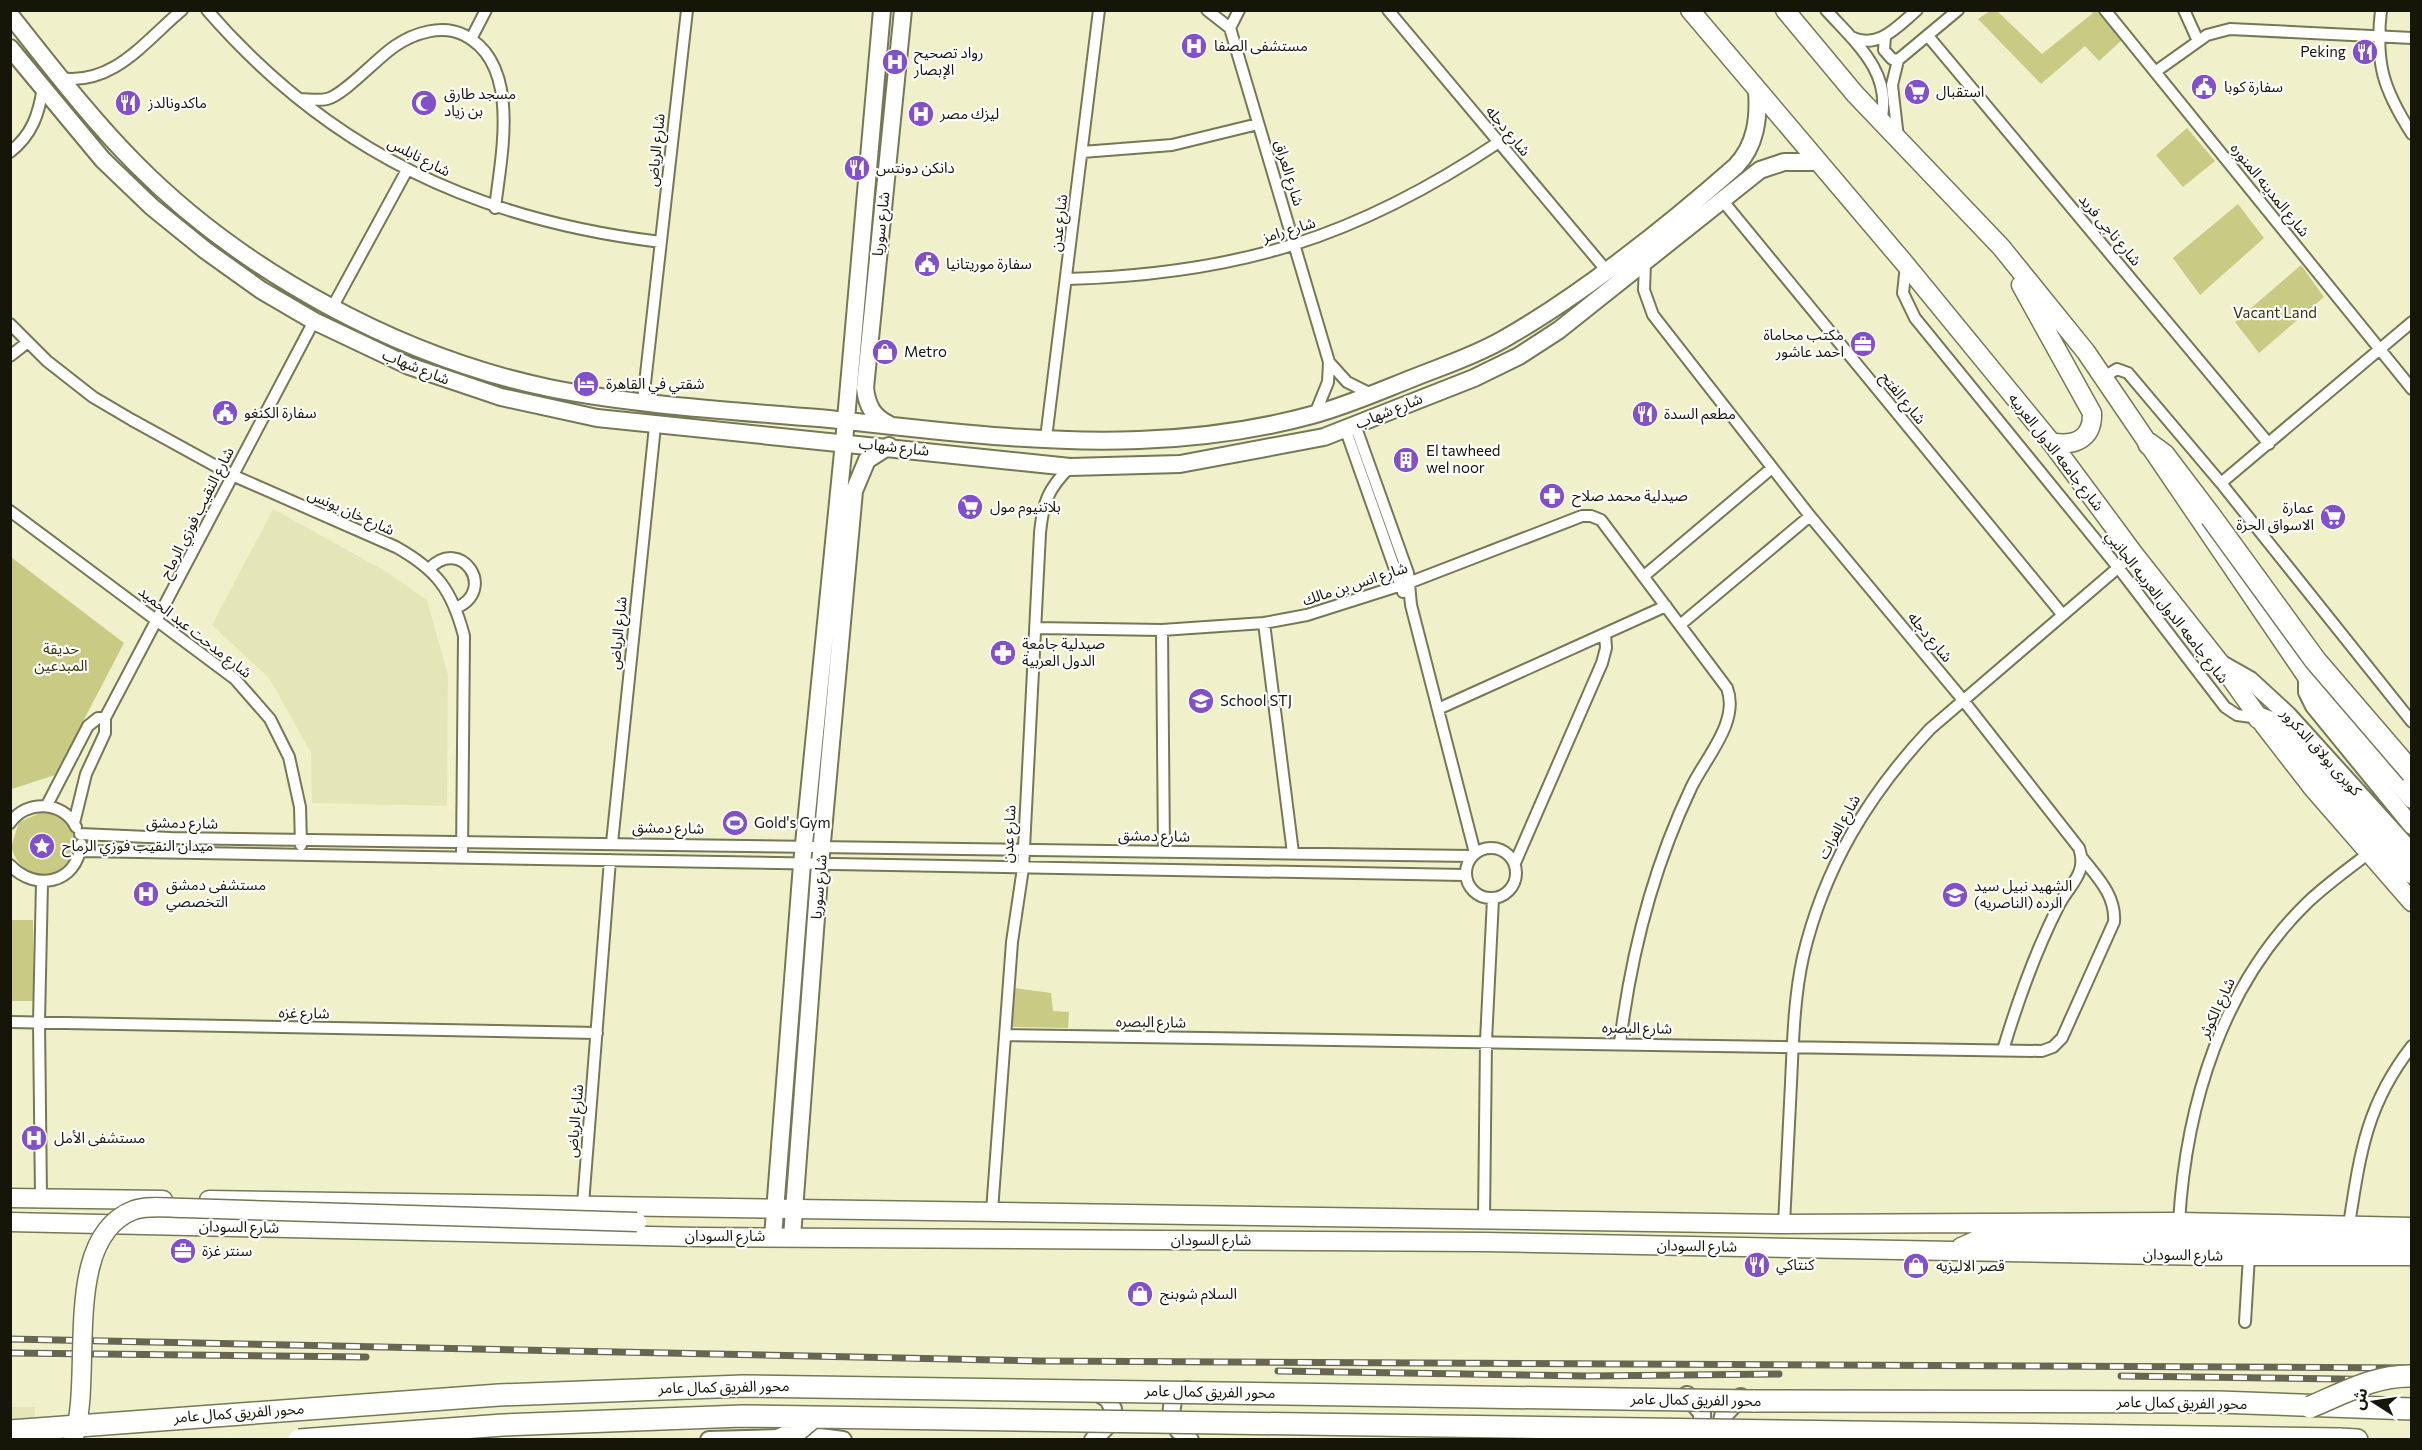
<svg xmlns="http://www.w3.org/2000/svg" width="2422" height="1450" font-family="Commissioner,'Noto Sans Arabic',sans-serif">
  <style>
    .built { fill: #e5e6b8 }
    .green { fill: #c9ca84 }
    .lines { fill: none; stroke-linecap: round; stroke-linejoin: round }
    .street-casing { stroke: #767755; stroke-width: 14 }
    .secondary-casing { stroke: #767755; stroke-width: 20 }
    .primary-casing { stroke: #767755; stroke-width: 21 }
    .highway-casing { stroke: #767755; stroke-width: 24 }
    .street { stroke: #fff; stroke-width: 10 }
    .secondary { stroke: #fff; stroke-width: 16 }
    .primary { stroke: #fff; stroke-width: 18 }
    .highway { stroke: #fff; stroke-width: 21 }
    .rail-casing { stroke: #676751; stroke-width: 7 }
    .rail { stroke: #fff; stroke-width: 4.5; stroke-dasharray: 14; stroke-linecap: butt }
    .primary-bridge-casing { stroke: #767755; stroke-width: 21; stroke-linecap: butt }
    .highway-bridge-casing { stroke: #767755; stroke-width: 24; stroke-linecap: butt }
    .primary-bridge { stroke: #fff; stroke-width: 18 }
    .highway-bridge { stroke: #fff; stroke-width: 21 }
    .labels { text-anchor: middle; stroke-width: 4.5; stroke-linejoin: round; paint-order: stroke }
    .poi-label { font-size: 15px; fill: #151508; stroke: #fff; text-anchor: start }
    .street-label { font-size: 15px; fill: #151508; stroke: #fff }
    .park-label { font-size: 15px; fill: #383709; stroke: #fff }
  </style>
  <rect width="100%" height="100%" fill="#f0f1cb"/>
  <path class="built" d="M273,509L387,572L427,600L448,675L447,806L312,803L311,753L269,678L212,625Z
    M11,1407H35L34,1424L11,1440Z"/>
  <path class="green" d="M1990,11H1997L2042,54L2093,13L2091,11H2101L2123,39L2099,61L2085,46L2041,84L1978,19Z
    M2187,128L2215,161L2183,187L2156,155Z
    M2238,204L2264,238L2200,295L2173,258Z
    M2301,265L2324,297L2259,353L2235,322Z
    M11,557L124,643L55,775L12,789L11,792Z
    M45,811L60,818L75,834L73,858C66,864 57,874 50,876C30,882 16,862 11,847L19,822Z
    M10,920H33L34,1001H11Z
    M1015,988L1051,993L1053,1011L1069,1012L1068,1028L1012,1027Z"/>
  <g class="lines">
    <g class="street-casing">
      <path id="street" d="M207,10C330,152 477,220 661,242
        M1207,10L1230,28L1329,362L1328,382L1315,414
        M1388,10L1606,270
        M1826,10C1856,43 1893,73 1881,121
        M2105,10L2412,389
        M2184,10L2198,41
        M2381,10C2375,63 2383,89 2412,134
        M1230,28L1239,10
        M1885,36L1884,50L1892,59L1898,60
        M1928,36L2269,444
        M1851,37C1878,50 1897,27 1917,10
        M471,39L486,10
        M2155,72L2207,35L2230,29L2412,38
        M60,78C113,86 144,42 182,10
        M299,99C308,99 318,101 327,99C344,95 377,58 395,46C414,33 442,24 464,35C522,64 501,156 495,208
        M1898,138L1892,85L1898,60L1958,10
        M10,152C32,135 39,114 43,87
        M1082,152L1172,145L1258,124
        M1722,200L2062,614
        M1645,263L1644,290L1653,315L1810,516L1963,700L2079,848C2088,873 2070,884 2059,905C2035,952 2018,1000 2003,1050
        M1906,265L1903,293L1915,318L2117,566L2225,707L2237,715L2259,718
        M1067,279C1238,274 1356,238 1499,142
        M333,306L407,170
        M10,324L47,361L93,397L132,420L232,475L396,547C437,570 452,590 464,636L462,858
        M10,356L28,342
        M1329,362L1347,382L1371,394
        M2104,377L2117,369L2128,373L2221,483L2412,722
        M643,401L687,10
        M1355,425L1408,573L1411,605L1475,853
        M1345,428L1403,592
        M1046,438L1099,10
        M2221,483L2412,322
        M10,511L235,679L270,719L289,757L300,807L301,845
        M429,569C461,535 498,590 456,608
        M1644,576L1772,468
        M1264,623L1293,853
        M1680,625L1810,516
        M1036,628L1162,630L1264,623L1307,615L1411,582L1582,516H1591L1601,520L1727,688C1740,722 1705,758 1691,788C1652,870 1631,953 1620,1043
        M1162,630L1164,851
        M1438,709L1666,606
        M47,805L88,726L98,718H105
        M10,823C26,799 64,801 76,827
        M74,823L86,774L105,733V718L314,321
        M80,834L171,838L1472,856
        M612,843L655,426
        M1466 873a25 25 0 1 1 50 0a25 25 0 1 1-50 0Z
        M80,851L1465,875
        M1515,863L1602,663L1606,648L1605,634
        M10,865C35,892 77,884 81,844
        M10,1022L597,1033
        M1006,1035L2042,1051L2053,1047L2062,1038L2114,922C2116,896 2098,878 2083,859
        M41,1198L39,1022L42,882
        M583,1204L610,860
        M992,1211L1012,942L1023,868L1040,533C1043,502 1048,489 1070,467
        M1484,1219L1486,1041L1493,899
        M2179,1222C2186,1105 2222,985 2308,902C2327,884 2348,869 2369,853
        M1784,1224C1786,1177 1789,1130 1791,1083C1793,1041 1794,998 1803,957C1824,868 1868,795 1930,729L2134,554
        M2349,1225C2360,1154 2366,1105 2412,1046
        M2245,1322L2249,1256"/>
    </g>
    <g class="secondary-casing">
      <path id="secondary" d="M10,15C51,66 90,118 136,164C243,272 400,357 549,388C639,406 738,411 829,419C932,430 1036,444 1139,440C1197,438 1257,430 1312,415C1346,406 1380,391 1413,378C1443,366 1474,356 1502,340C1580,296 1668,226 1736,166C1756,145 1759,118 1757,90
        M10,48L103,160L152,207L205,250L261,290L314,321L409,366L501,397L597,418L1070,467L1180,464L1324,437L1474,378L1519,356L1559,330L1760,170L1784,162H1819
        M890,425C873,417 867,406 865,388L903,10
        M2220,663L2250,680L2288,715L2412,852
        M2307,677V692L2314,706L2412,826
        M773,1237L802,864L844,442L882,10
        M792,1237L820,864L854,491L867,460L889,446
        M1092,1389L1108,1399L1113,1409L1107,1426L1093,1440
        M1187,1390L1175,1395C1168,1415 1171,1428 1190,1440
        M1687,1395L1702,1413L1703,1440
        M709,1440L820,1437L843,1440
        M1719,1440L1723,1416L1741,1397"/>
    </g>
    <g class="primary-casing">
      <path id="primary" d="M1690,10L1906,265L2051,442L2134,554L2220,663L2264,725L2312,787L2412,902
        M1785,10L1855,94L2001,247L2086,352L2307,677L2412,799
        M2021,285L2092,413C2093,439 2074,447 2051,442
        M10,1198L163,1200
        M209,1200L1784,1224L2179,1222L2412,1227
        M10,1222L696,1237L1485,1242L2209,1256H2412
        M1961,1247L1977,1240L2013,1238L2412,1241"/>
    </g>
    <g class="highway-casing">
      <path id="highway" d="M2149,444L2164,455L2211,517
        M2259,718L2272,723L2292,740L2412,873
        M1753,1401L2218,1402L2412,1409
        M2339,1439L2357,1440"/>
    </g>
    <use href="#street" class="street"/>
    <use href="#secondary" class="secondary"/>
    <use href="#primary" class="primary"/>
    <use href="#highway" class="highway"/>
    <g class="rail-casing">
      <path id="rail" d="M10,1339L1039,1361L2412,1368
        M10,1353L366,1357
        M1278,1371L1588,1376L1779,1374
        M2121,1376L2412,1380"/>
    </g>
    <use href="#rail" class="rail"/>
    <g class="primary-bridge-casing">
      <path id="primary-bridge" d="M73,1440C95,1379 59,1238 134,1210C149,1205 168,1208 184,1208L637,1222"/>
    </g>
    <g class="highway-bridge-casing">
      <path id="highway-bridge" d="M2211,517L2315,660L2412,773
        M2310,1407C2344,1393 2375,1375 2412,1376
        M10,1431L499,1395L743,1386L1753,1401
        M299,1440L503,1425L742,1416L2339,1439
        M779,1440L793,1434L812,1418"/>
    </g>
    <use href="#primary-bridge" class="primary-bridge"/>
    <use href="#highway-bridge" class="highway-bridge"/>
  </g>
  <defs>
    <g id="hospital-disc" transform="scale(1.35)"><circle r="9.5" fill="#8250c8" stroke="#fff"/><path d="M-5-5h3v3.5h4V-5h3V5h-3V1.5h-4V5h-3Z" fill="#fff"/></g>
    <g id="restaurant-disc" transform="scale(1.35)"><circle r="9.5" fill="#8250c8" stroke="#fff"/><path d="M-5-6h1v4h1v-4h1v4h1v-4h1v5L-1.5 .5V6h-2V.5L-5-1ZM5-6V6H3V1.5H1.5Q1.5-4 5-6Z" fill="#fff"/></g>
    <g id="civic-disc" transform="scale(1.35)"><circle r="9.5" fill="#8250c8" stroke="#fff"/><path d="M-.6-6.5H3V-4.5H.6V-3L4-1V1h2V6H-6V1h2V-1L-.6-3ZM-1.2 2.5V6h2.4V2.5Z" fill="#fff"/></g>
    <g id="supermarket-disc" transform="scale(1.35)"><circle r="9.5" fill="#8250c8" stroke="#fff"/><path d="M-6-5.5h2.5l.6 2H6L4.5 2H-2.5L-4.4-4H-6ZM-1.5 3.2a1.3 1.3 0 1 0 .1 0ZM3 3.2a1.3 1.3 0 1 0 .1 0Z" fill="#fff"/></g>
    <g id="mosque-disc" transform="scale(1.35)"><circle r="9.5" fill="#8250c8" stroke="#fff"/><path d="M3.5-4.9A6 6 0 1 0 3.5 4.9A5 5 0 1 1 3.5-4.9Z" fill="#fff"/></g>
    <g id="office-disc" transform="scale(1.35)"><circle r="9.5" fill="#8250c8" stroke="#fff"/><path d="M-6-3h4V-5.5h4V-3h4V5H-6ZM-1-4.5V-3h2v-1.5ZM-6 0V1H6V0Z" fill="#fff"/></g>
    <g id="shop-disc" transform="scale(1.35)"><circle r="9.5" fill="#8250c8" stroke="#fff"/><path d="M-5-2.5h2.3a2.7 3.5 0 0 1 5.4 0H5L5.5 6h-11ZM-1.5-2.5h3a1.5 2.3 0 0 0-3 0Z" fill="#fff"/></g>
    <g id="hotel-disc" transform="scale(1.35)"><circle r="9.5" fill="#8250c8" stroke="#fff"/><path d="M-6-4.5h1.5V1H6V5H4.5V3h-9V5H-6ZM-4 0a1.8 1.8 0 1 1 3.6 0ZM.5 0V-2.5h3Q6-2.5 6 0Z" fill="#fff"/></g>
    <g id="building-disc" transform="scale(1.35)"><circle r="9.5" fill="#8250c8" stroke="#fff"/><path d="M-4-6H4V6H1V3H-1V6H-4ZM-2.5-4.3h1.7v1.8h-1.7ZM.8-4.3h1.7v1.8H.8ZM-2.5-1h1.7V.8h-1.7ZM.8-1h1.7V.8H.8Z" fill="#fff"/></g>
    <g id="pharmacy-disc" transform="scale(1.35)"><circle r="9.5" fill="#8250c8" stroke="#fff"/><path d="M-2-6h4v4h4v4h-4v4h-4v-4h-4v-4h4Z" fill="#fff"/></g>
    <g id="school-disc" transform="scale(1.35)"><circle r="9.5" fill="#8250c8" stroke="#fff"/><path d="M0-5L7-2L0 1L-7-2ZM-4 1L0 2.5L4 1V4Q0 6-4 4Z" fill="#fff"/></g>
    <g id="stadium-disc" transform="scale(1.35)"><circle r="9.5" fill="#8250c8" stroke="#fff"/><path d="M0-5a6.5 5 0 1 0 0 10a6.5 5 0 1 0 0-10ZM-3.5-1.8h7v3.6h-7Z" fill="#fff"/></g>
    <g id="sight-disc" transform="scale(1.35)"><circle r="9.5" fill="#8250c8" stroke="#fff"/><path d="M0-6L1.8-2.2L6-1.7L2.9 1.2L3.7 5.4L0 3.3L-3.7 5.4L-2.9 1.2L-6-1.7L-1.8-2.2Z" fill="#fff"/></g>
  </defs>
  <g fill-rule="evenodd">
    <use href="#hospital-disc" x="1194" y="46"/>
    <use href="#restaurant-disc" x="2365" y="52"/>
    <use href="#hospital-disc" x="895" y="62"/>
    <use href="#civic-disc" x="2204" y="87"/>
    <use href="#supermarket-disc" x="1917" y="92"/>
    <use href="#restaurant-disc" x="128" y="103"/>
    <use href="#mosque-disc" x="424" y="103"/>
    <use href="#hospital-disc" x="921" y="114"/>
    <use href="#restaurant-disc" x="857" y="168"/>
    <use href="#civic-disc" x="927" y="264"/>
    <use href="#office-disc" x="1863" y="344"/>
    <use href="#shop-disc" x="885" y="352"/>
    <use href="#hotel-disc" x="586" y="384"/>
    <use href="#civic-disc" x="225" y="413"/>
    <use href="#restaurant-disc" x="1645" y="414"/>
    <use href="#building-disc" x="1406" y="460"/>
    <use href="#pharmacy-disc" x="1552" y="496"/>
    <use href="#supermarket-disc" x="970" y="507"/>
    <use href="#supermarket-disc" x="2333" y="517"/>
    <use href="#pharmacy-disc" x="1003" y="653"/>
    <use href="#school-disc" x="1201" y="701"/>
    <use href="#stadium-disc" x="735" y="823"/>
    <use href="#sight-disc" x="42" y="846"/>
    <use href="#hospital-disc" x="146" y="894"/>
    <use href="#school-disc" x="1955" y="895"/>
    <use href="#hospital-disc" x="34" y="1138"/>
    <use href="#office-disc" x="183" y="1251"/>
    <use href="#restaurant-disc" x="1757" y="1265"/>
    <use href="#shop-disc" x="1916" y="1266"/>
    <use href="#shop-disc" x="1140" y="1294"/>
  </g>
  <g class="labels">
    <g class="poi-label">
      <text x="1214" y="51">مستشفى الصفا</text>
      <text x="2346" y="57" text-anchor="end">Peking</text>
      <text x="914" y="58">رواد تصحيح<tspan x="914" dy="17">الإبصار</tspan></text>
      <text x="2224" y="92">سفارة كوبا</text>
      <text x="1936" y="97">استقبال</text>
      <text x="444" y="99">مسجد طارق<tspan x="444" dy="17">بن زياد</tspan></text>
      <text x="148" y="108">ماكدونالدز</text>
      <text x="940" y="119">ليزك مصر</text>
      <text x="876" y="173">دانكن دونتس</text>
      <text x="946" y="269">سفارة موريتانيا</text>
      <text x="1844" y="340" text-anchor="end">مكتب محاماة<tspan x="1844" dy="17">احمد عاشور</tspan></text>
      <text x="904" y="357">Metro</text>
      <text x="606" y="389">شقتي في القاهرة</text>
      <text x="244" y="418">سفارة الكنغو</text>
      <text x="1664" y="419">مطعم السدة</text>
      <text x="1426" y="456">El tawheed<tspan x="1426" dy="17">wel noor</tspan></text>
      <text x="1572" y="501">صيدلية محمد صلاح</text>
      <text x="990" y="512">بلاتنيوم مول</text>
      <text x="2314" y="513" text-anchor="end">عمارة<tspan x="2314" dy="17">الاسواق الحرة</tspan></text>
      <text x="1022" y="649">صيدلية جامعة<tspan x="1022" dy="17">الدول العربية</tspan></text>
      <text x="1220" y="706">School STJ</text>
      <text x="754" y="828">Gold's Gym</text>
      <text x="62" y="851">ميدان النقيب فوزي الرماح</text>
      <text x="166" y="890">مستشفى دمشق<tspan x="166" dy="17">التخصصي</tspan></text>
      <text x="1974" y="891">الشهيد نبيل سيد<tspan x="1974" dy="17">الرده (الناصريه)</tspan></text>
      <text x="54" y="1143">مستشفى الأمل</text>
      <text x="202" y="1256">سنتر غزة</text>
      <text x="1776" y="1270">كنتاكي</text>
      <text x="1936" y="1271">قصر الاليزيه</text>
      <text x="1160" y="1299">السلام شوبنج</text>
    </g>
    <g class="street-label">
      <text transform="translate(1508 131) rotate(50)" y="5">شارع دجله</text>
      <text transform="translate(656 150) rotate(-84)" y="5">شارع الرياض</text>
      <text transform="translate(419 157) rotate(27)" y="5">شارع نابلس</text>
      <text transform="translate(1289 173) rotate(73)" y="5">شارع العراق</text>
      <text transform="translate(2270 190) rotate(51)" y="5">شارع المدينه المنوره</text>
      <text transform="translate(1059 223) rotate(-83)" y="5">شارع عدن</text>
      <text transform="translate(881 224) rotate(-84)" y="5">شارع سوريا</text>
      <text transform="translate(1289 230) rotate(-17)" y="5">شارع رامز</text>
      <text transform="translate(2110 230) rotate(50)" y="5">شارع ناجى فريد</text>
      <text transform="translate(416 367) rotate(22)" y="5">شارع شهاب</text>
      <text transform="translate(1903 398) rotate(51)" y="5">شارع الفتح</text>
      <text transform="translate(1389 411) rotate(-22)" y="5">شارع شهاب</text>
      <text transform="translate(894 447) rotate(6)" y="5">شارع شهاب</text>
      <text transform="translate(2056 452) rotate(52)" y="5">شارع جامعه الدول العربيه</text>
      <text transform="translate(351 512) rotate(24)" y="5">شارع خان يونس</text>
      <text transform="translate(197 513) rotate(-63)" y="5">شارع النقيب فوزي الرماح</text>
      <text transform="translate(1355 584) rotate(-18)" y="5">شارع انس بن مالك</text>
      <text transform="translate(2167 607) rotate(52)" y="5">شارع جامعه الدول العربيه الجانبي</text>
      <text transform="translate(195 632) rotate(38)" y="5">شارع مدحت عبد الحميد</text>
      <text transform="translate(618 633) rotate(-84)" y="5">شارع الرياض</text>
      <text transform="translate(1930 637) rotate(50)" y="5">شارع دجله</text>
      <text transform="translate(2321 752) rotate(48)" y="5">كوبرى بولاق الدكرور</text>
      <text transform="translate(182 823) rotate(1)" y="5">شارع دمشق</text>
      <text transform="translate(1839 827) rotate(-61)" y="5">شارع الفرات</text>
      <text transform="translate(668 828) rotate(1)" y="5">شارع دمشق</text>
      <text transform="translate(1009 834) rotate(-87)" y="5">شارع عدن</text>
      <text transform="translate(1154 836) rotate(1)" y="5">شارع دمشق</text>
      <text transform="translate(819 887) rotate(-85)" y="5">شارع سوريا</text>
      <text transform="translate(2217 1008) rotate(-65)" y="5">شارع الكوثر</text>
      <text transform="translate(304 1013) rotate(1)" y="5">شارع غزه</text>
      <text transform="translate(1151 1022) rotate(1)" y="5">شارع البصره</text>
      <text transform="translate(1637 1028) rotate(1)" y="5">شارع البصره</text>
      <text transform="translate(575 1121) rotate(-85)" y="5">شارع الرياض</text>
      <text transform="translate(239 1227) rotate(1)" y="5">شارع السودان</text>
      <text x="725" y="1241">شارع السودان</text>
      <text x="1211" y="1245">شارع السودان</text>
      <text transform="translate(1697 1246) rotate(1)" y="5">شارع السودان</text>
      <text transform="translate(2183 1255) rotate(1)" y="5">شارع السودان</text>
      <text transform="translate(724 1387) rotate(-1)" y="5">محور الفريق كمال عامر</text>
      <text transform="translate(1210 1392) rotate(1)" y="5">محور الفريق كمال عامر</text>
      <text transform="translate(1696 1400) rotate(1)" y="5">محور الفريق كمال عامر</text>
      <text transform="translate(2182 1403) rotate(1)" y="5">محور الفريق كمال عامر</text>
      <text transform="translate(239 1413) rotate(-4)" y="5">محور الفريق كمال عامر</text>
    </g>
    <g class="park-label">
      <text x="2275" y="318">Vacant Land</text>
      <text x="61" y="654">حديقة<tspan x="61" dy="17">المبدعين</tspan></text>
    </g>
  </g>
  <rect width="2422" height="1450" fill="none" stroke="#151508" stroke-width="24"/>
  <g transform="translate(2374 1402) rotate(282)" stroke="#ffffff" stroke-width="4.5" paint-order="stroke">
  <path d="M0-4.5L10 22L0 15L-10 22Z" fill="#151508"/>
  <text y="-9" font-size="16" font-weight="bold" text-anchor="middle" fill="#151508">ش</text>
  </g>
</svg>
